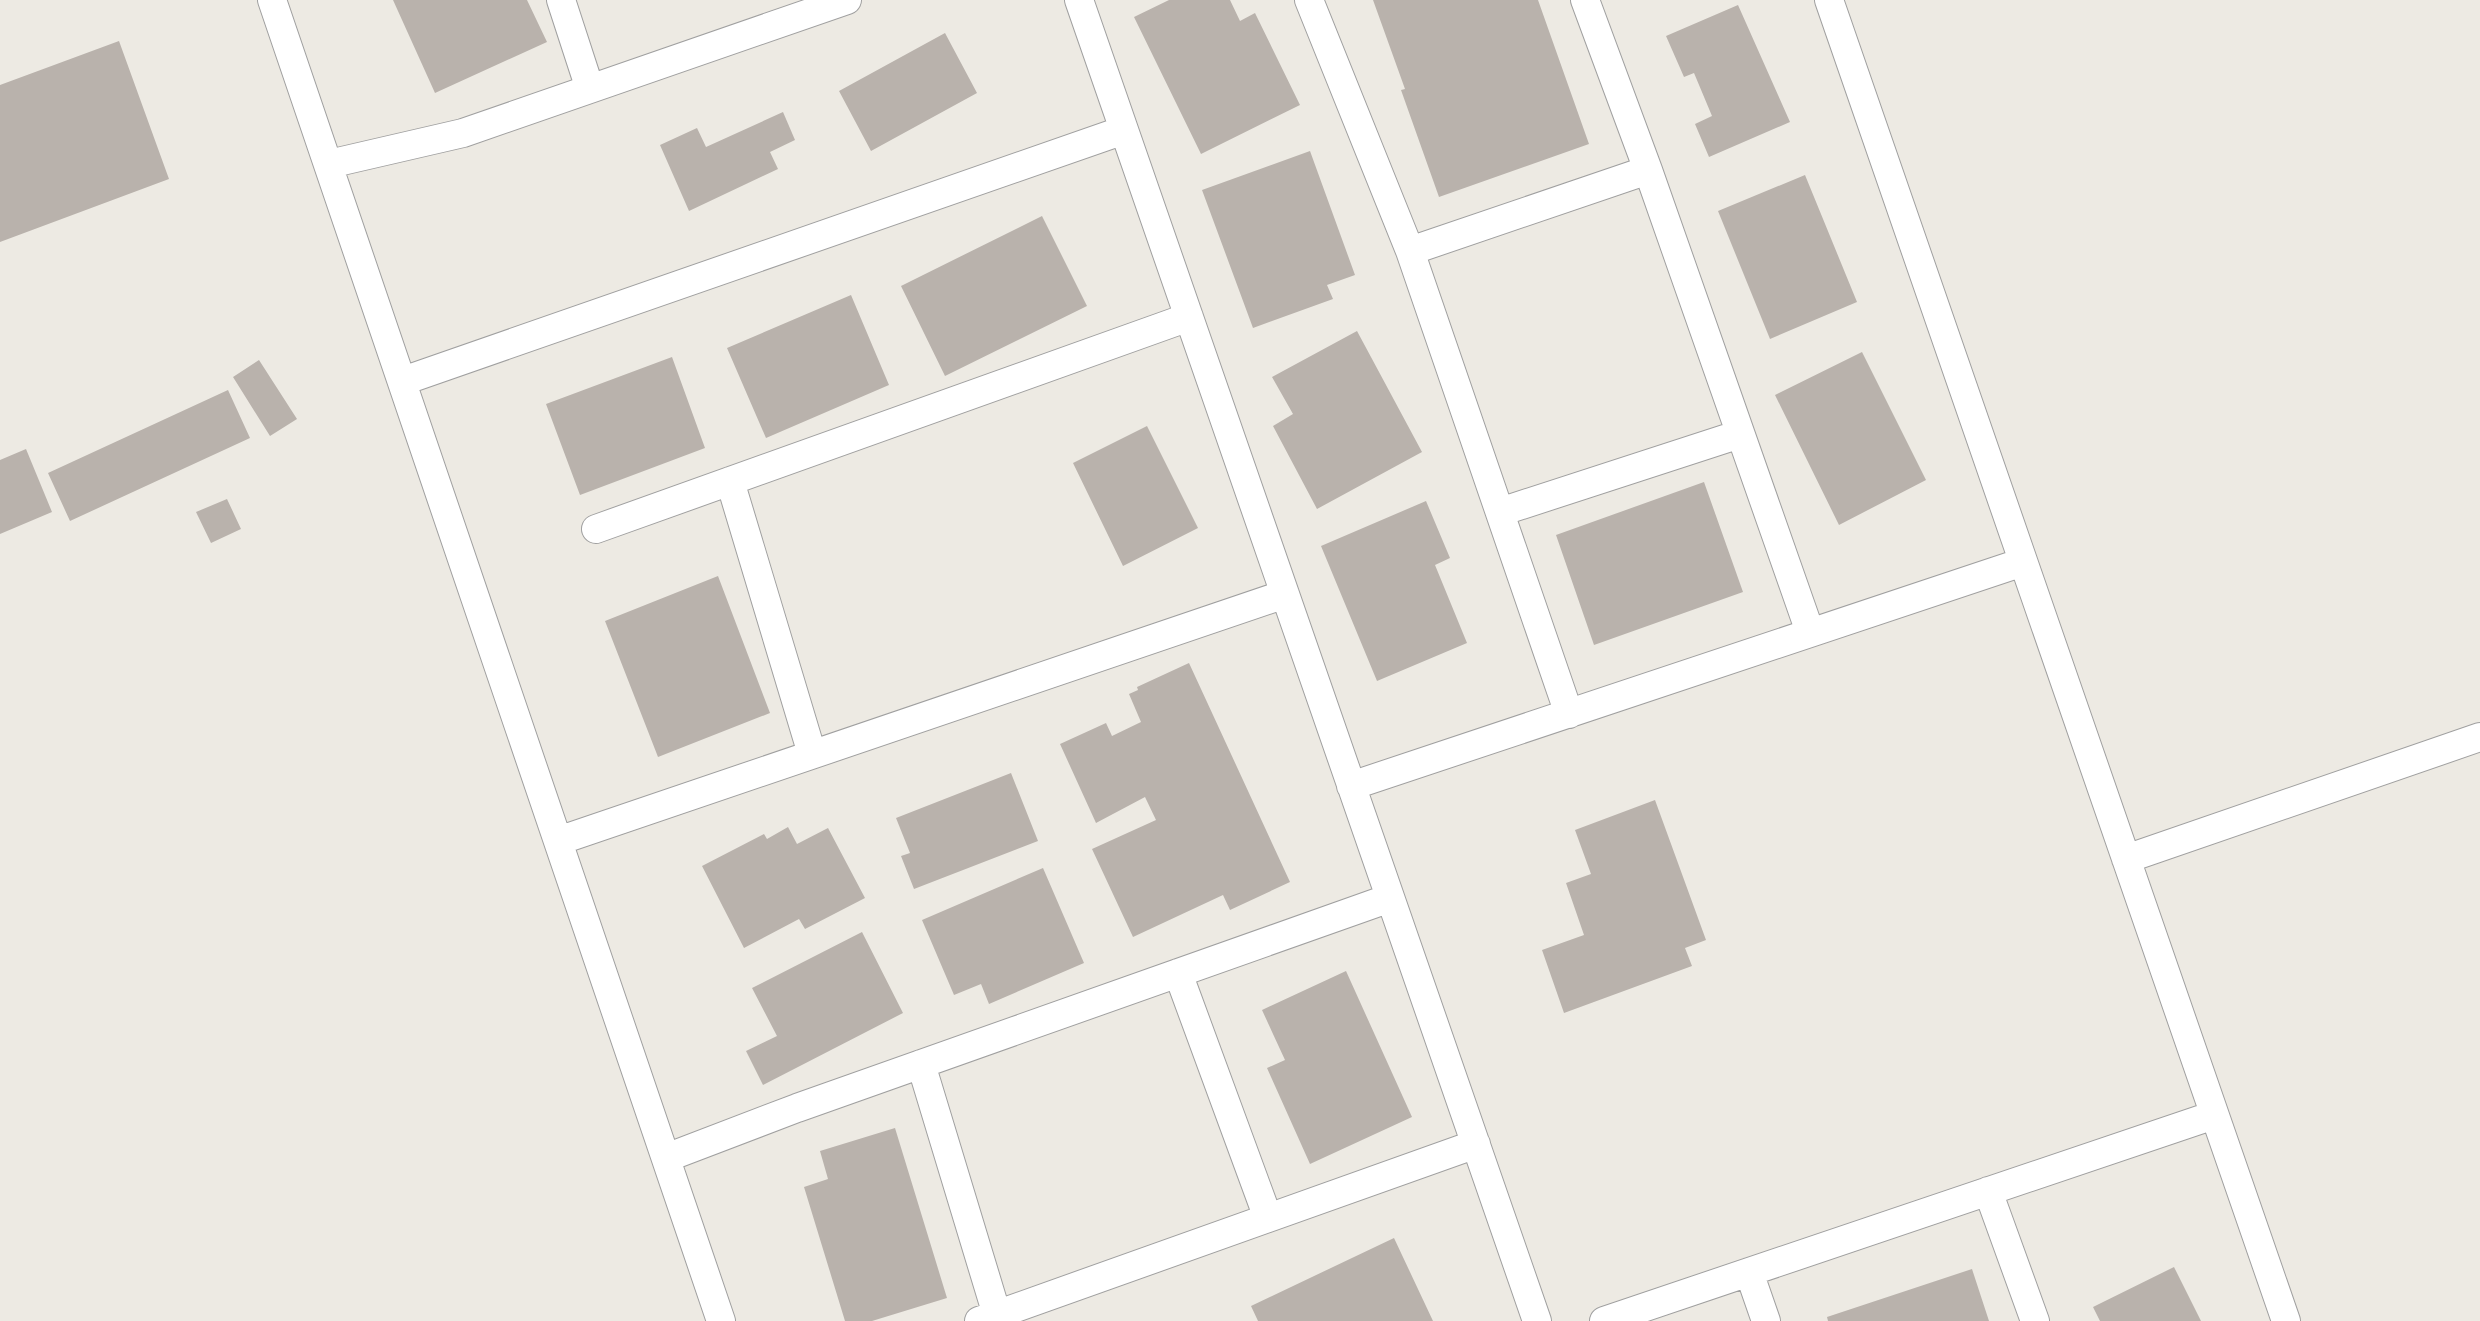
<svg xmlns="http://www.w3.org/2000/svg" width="2480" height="1321" font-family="'Golos Text',sans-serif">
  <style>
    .building { fill: #b9b2ac }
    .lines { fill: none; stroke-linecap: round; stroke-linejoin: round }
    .street-casing { stroke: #a0a0a0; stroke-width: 30 }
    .street { stroke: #fff; stroke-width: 28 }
  </style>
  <rect width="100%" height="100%" fill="#edeae3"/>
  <path class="building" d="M393,0H527L547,42L435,93Z
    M1169,0H1230L1240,21L1255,13L1300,105L1201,154L1134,17Z
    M1373,0H1538L1589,144L1439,197L1401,90L1405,89Z
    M1738,5L1790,122L1709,157L1695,124L1712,116L1694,73L1684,77L1666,36Z
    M945,33L977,93L871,151L839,91Z
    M119,41L169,179L0,242V85Z
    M783,112L795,140L770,152L778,169L689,211L660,145L697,128L706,147Z
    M1310,151L1355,275L1327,285L1333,299L1253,328L1202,190Z
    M1805,175L1857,302L1770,339L1718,211Z
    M1042,216L1087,306L945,376L901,286Z
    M851,295L889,385L766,438L727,348Z
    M1357,331L1422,452L1317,509L1273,426L1293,414L1272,377Z
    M1862,352L1926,480L1839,525L1775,395Z
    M672,357L705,448L580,495L546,404Z
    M259,360L297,419L270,436L233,377Z
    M228,390L250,438L70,521L48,473Z
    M1147,426L1198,528L1123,566L1073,463Z
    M26,449L52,512L0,534V460Z
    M1704,482L1743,592L1594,645L1556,535Z
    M227,499L241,529L211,543L196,512Z
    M1426,501L1450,558L1435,565L1467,643L1377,681L1321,546Z
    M718,576L770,713L658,757L605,621Z
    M1189,663L1290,882L1230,910L1223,895L1133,937L1092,849L1156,820L1145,797L1096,823L1060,744L1106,723L1112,736L1141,722L1129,694L1138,690L1137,687Z
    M1011,773L1038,841L914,889L901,856L910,853L896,818Z
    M1655,800L1706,940L1685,948L1692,966L1564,1013L1542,950L1584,935L1566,883L1591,874L1575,830Z
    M788,827L797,844L828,828L865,898L805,929L799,919L744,948L702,866L764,834L767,839Z
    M1043,868L1084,963L989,1004L981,984L954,995L922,920Z
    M862,932L903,1013L763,1085L746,1051L777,1036L752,988Z
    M1346,971L1412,1117L1310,1164L1267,1068L1285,1060L1262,1010Z
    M895,1128L947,1298L872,1321H845L804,1187L828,1179L820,1151Z
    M1394,1238L1433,1321H1258L1251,1306Z
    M2174,1267L2201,1321H2100L2093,1307Z
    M1972,1269L1989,1321H1828L1827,1317Z"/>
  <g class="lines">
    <g class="street-casing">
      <path id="street" d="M272,0L721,1321
        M561,0L590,89
        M1079,0L1537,1321
        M1309,0L1410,251L1569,714
        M1585,0L1648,170L1810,632
        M1829,0L2286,1321
        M329,164L463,133L847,0
        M1410,251L1648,170
        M403,381L1124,130
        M730,481L812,754
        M1500,512L1740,434
        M596,529L1189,317
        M1351,786L2023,562
        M558,841L1285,594
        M2126,859L2480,737
        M1178,973L1268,1218
        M921,1064L997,1315
        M666,1158L797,1108L1390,898
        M1988,1191L2035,1321
        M1749,1272L1766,1321
        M979,1321L1476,1144
        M1604,1321L2214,1115"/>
    </g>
    <use href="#street" class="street"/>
  </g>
</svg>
